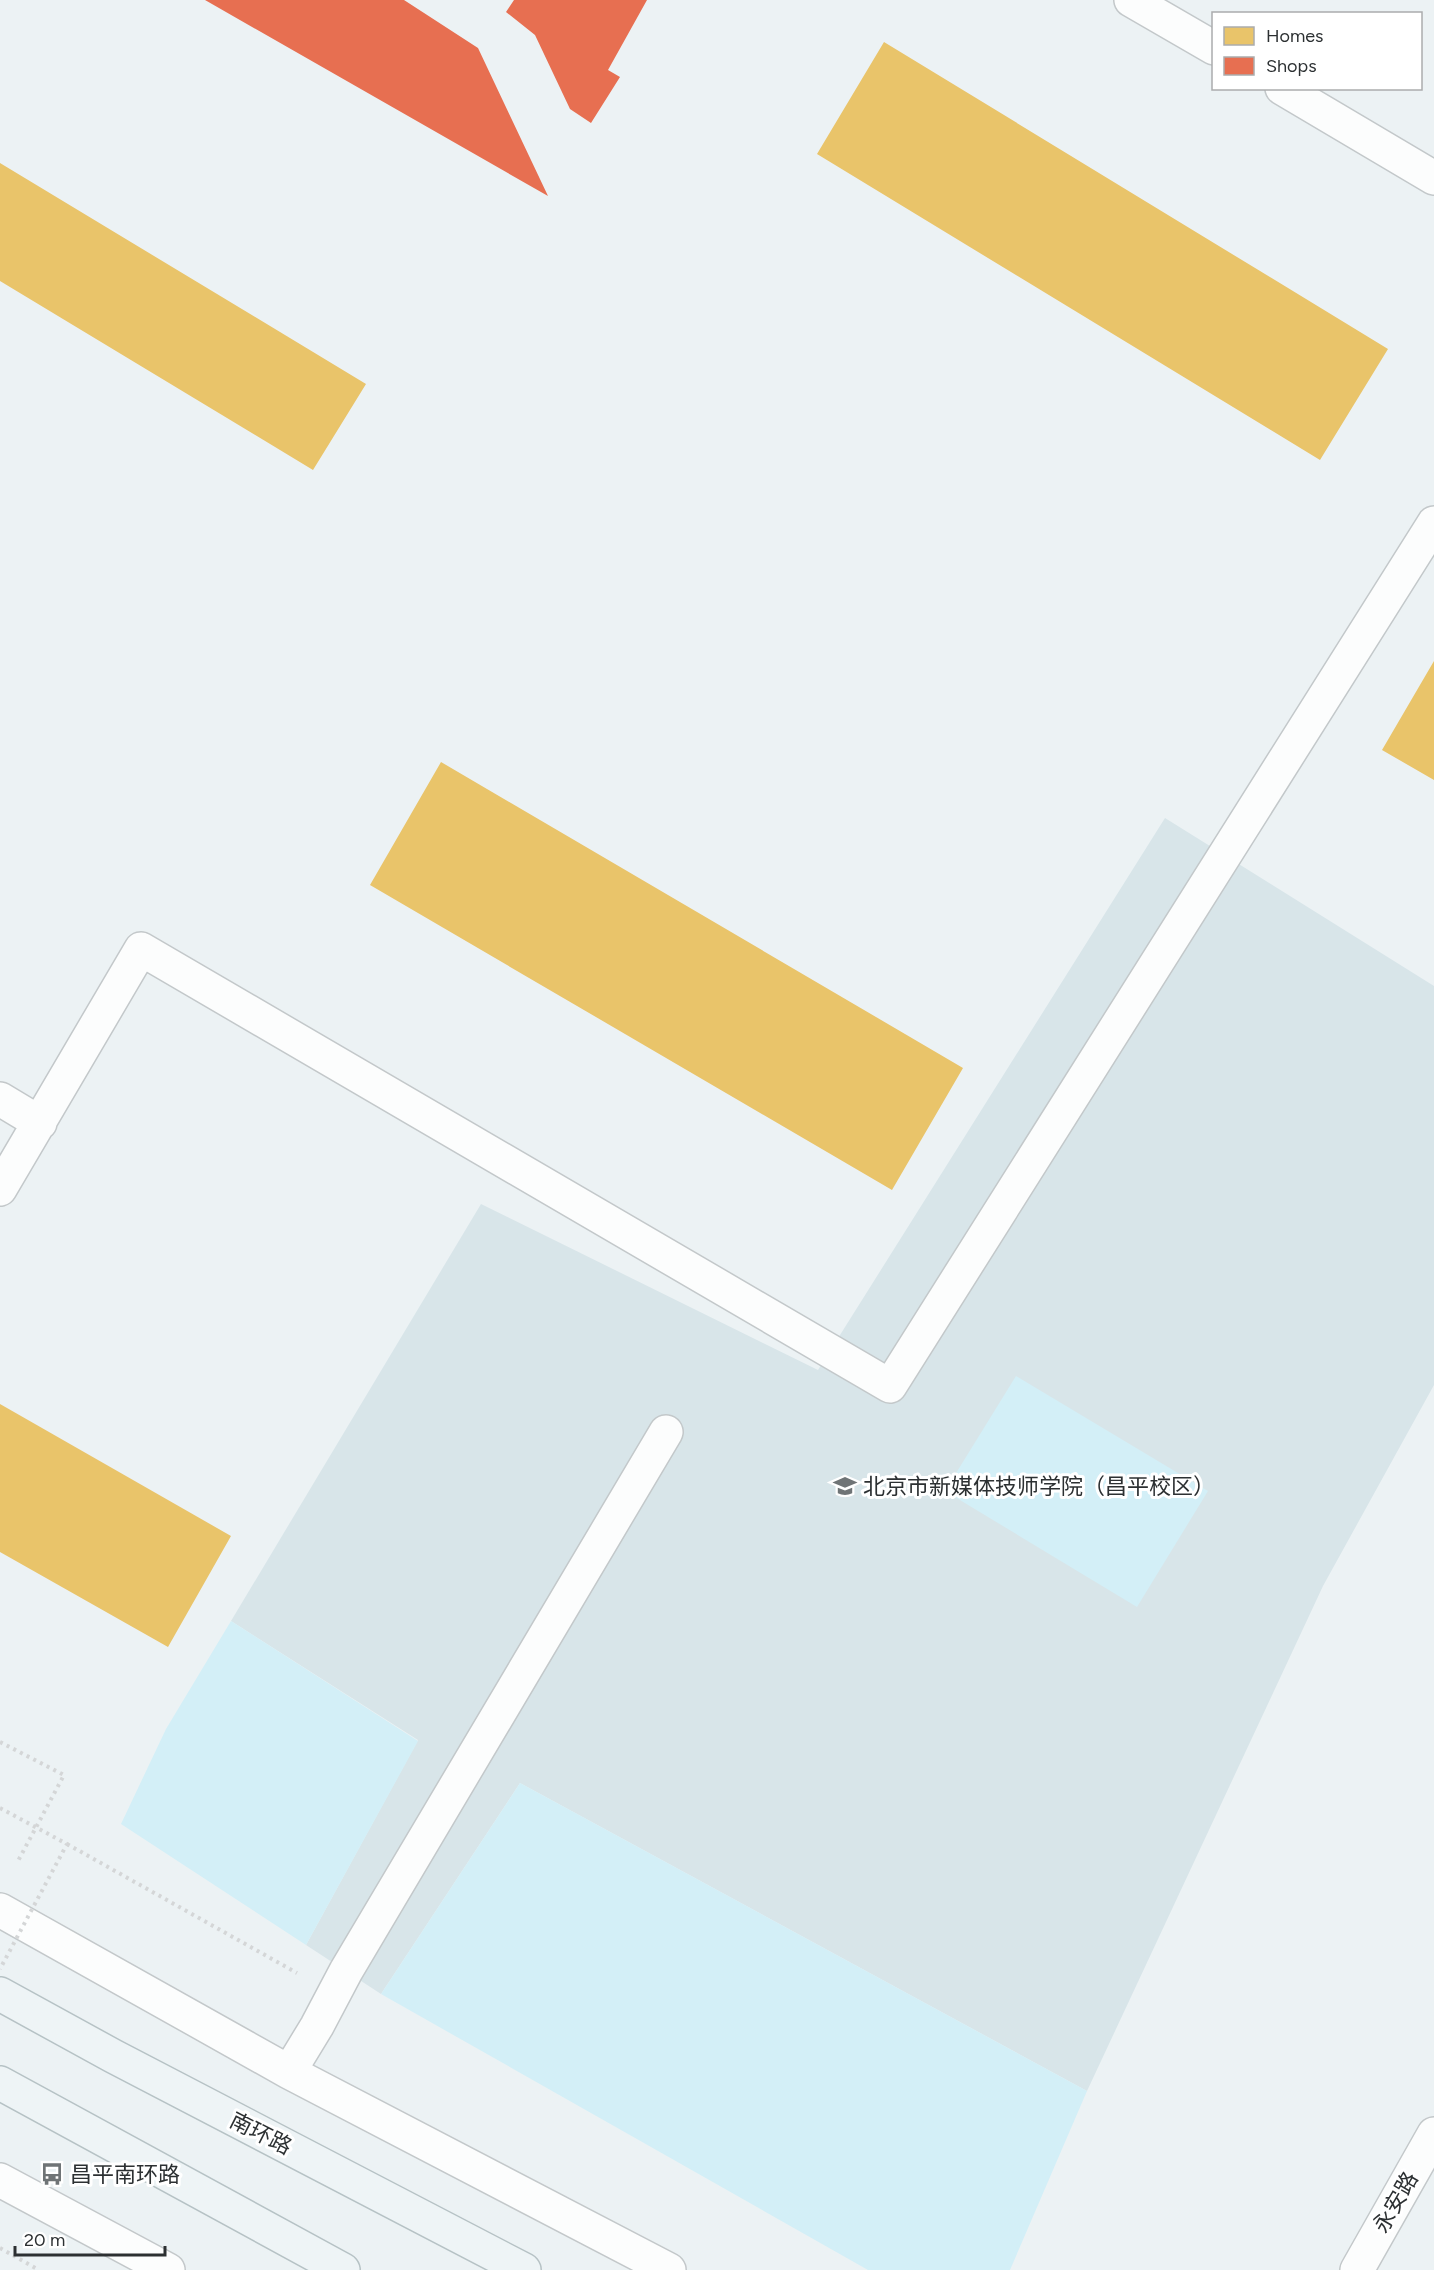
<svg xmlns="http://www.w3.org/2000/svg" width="1434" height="2270" font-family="Figtree,'Noto Sans SC',sans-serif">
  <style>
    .built { fill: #d8e5e9 }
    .green { fill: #d3eff7 }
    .homes { fill: #e9c46a }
    .shops { fill: #e76f51 }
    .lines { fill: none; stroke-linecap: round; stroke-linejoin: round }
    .street-casing { stroke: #c3c8ca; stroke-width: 36 }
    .secondary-casing { stroke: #c3c8ca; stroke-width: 36 }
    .primary-casing { stroke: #b6c2c5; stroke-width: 36 }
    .path { stroke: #d4d6d7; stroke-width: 4; stroke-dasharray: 3 4.5; stroke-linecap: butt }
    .street { stroke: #fcfdfd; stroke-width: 33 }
    .secondary { stroke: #fcfdfd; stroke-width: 33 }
    .primary { stroke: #eef4f6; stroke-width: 33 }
    .path-bridge { stroke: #d4d6d7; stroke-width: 4; stroke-dasharray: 3 4.5; stroke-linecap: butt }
    .labels { text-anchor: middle; stroke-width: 6; stroke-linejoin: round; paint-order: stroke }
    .poi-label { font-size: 22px; fill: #2c3032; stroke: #fff; text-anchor: start }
    .street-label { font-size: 22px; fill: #2c3032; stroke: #fff }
  </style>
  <rect width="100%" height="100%" fill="#ecf2f4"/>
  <path class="built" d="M1165,818L1434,986V1385L1323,1586L1087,2091L520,1783L381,1994L306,1945L418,1740L231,1621L481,1204L818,1370Z"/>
  <path class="green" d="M1016,1376L1208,1491L1137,1607L945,1491Z
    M231,1621L418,1741L306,1945L121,1824L166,1729Z
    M520,1783L1087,2091L1010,2270H868L381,1994Z"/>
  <path class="homes" d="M884,42L1388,349L1320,460L817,154Z
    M0,163L366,384L313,470L0,281Z
    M1434,661V780L1382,750Z
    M441,762L963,1068L892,1190L370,885Z
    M0,1404L231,1536L168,1647L0,1552Z"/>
  <path class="shops" d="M205,0H404L478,48L548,196Z
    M514,0H647L608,70L620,77L591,123L570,109L535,35L506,12Z"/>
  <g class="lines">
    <g class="street-casing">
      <path id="street" d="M1131,0L1214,48
        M1282,88L1434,178
        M0,1099L40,1123
        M0,1189L141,949L890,1386L1434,523
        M0,1910L289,2072L669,2270
        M289,2072L317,2026L346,1971L666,1432
        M0,2180L168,2270"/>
    </g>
    <g class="secondary-casing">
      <path id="secondary" d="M1357,2270L1434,2134"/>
    </g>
    <g class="primary-casing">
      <path id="primary" d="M0,1994L113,2056L524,2270
        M0,2083L343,2270"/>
    </g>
    <path class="path" d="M0,1742L64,1775L18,1861
      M67,1844L297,1973
      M0,2248L39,2270"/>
    <use href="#street" class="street"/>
    <use href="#secondary" class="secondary"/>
    <use href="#primary" class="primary"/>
    <path class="path-bridge" d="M0,1808L67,1844L0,1969"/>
  </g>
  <defs>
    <g id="university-bare" transform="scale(1.8)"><path d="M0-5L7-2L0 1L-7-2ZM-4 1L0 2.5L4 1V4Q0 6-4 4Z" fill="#6f7476" stroke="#fff" stroke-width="2.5" paint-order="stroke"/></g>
    <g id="bus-bare" transform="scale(1.8)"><path d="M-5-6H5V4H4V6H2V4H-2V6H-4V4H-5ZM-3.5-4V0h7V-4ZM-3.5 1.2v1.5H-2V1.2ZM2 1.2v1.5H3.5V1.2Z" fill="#6f7476" stroke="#fff" stroke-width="2.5" paint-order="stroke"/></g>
  </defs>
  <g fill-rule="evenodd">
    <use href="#university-bare" x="845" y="1486"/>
    <use href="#bus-bare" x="52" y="2174"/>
  </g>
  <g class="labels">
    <g class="poi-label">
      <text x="863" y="1494">北京市新媒体技师学院（昌平校区）</text>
      <text x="70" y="2182">昌平南环路</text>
    </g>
    <g class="street-label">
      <text transform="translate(261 2133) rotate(27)" y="8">南环路</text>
      <text transform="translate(1395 2202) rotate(-60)" y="8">永安路</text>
    </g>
  </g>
  <rect x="1212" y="12" width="210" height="78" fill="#ffffff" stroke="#abacad" stroke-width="1.5"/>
  <rect x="1224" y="27" width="30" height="18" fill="#e9c46a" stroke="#abacad" stroke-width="1.5"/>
  <text x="1266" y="42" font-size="18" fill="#2c3032">Homes</text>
  <rect x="1224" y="57" width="30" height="18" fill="#e76f51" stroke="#abacad" stroke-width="1.5"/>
  <text x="1266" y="72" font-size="18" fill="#2c3032">Shops</text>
  <path d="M15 2246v9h150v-9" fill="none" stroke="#2c3032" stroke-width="3"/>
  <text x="24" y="2246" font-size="18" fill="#2c3032" stroke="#ffffff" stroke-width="4.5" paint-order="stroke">20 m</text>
</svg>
